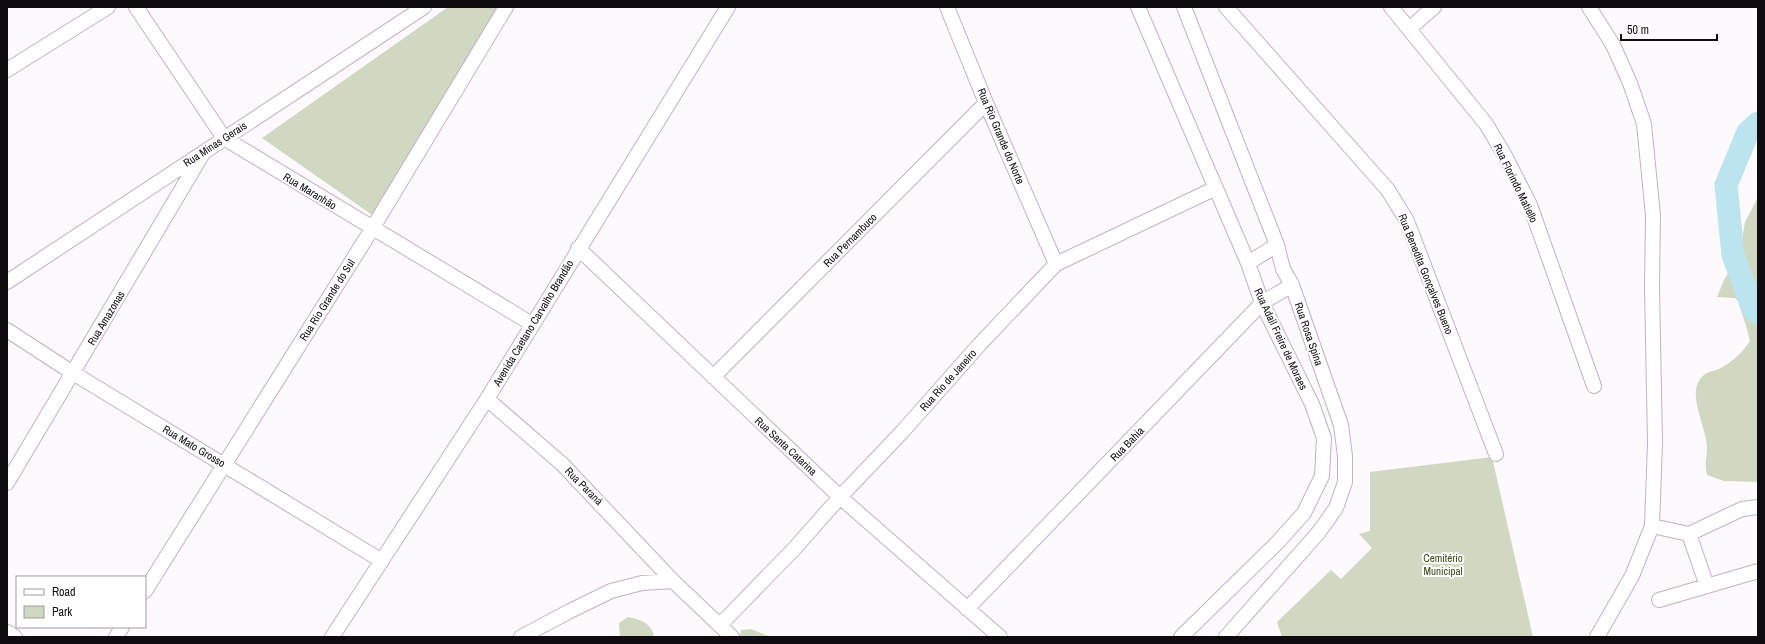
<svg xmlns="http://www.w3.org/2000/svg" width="1765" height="644" font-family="'Archivo Narrow',sans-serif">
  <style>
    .green { fill: #d0d8c2 }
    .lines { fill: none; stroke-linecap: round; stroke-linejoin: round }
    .river { stroke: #bbe4ef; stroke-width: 23 }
    .street-casing { stroke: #c1b2c4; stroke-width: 16 }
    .street { stroke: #fff; stroke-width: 14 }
    .labels { text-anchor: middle; stroke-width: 4; stroke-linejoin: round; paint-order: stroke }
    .street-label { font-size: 11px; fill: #100b11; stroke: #fff }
    .park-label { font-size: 11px; fill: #3b4916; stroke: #fff }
  </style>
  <rect width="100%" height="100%" fill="#fdf9fd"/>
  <path class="green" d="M448,7H502L375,217L262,138Z
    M1758,197V482L1724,481L1707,475C1704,464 1707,458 1707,448C1707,427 1684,391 1704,375C1708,371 1716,371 1721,368C1732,362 1743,352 1750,341L1747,329L1738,301L1735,298L1717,297L1724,280L1734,263L1741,244L1745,222Z
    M1492,457L1533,637H1282L1277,622L1331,570L1341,579L1372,548L1359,534L1370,531V472Z
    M628,617C640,619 653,624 654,637H620L619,623Z
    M751,629L771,637H740L741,630Z"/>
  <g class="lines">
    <path class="river" d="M1758,123L1748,132L1726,185L1733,255L1753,309L1758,313"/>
    <g class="street-casing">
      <path id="street" d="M136,7L224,138L532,324
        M947,7L986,103L1056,264
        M1138,7L1248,263L1262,303L1312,404L1324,438L1322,476L1304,513L1276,544L1181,637
        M1184,7L1277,245L1283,269L1292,285L1341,425L1345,456V482L1336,508L1319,532L1226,637
        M1226,7L1388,190L1407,221L1496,454
        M1391,7L1486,124L1504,154L1530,205L1594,386
        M1589,7L1613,45L1630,83L1644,124L1653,215L1652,287L1655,443L1652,526L1632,576L1597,637
        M1409,29L1434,7
        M7,70L108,7
        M578,248L840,497L1000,637
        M1248,263L1277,245
        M7,282L424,7
        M7,330L73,373L382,561
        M713,377L986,103
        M487,399L562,464L673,581L732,637
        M7,483L202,155
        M1652,526L1689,534L1707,586
        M1689,534L1742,509L1758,507
        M145,591L372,229L506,7
        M1659,600L1758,571
        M967,609L1262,303L1292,285
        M720,625L794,549L840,497L902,432L980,344L1056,264L1216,188
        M7,632L15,637
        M116,637L122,627
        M332,637L487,399L728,7
        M521,637L570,611L611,591L642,583L673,581"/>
    </g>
    <use href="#street" class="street"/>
  </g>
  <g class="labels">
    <g class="street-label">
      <text transform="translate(1001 136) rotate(67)" y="4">Rua Rio Grande do Norte</text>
      <text transform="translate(215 144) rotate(-33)" y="4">Rua Minas Gerais</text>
      <text transform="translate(1516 183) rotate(64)" y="4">Rua Florindo Matiello</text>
      <text transform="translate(310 191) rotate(31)" y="4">Rua Maranhão</text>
      <text transform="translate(850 240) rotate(-45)" y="4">Rua Pernambuco</text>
      <text transform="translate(1426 274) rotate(68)" y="4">Rua Benedita Gonçalves Bueno</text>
      <text transform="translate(327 300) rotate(-58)" y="4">Rua Rio Grande do Sul</text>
      <text transform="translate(106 318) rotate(-59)" y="4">Rua Amazonas</text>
      <text transform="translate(533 323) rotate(-59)" y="4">Avenida Caetano Carvalho Brandão</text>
      <text transform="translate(1309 334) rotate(71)" y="4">Rua Rosa Spina</text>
      <text transform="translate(1281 339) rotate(65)" y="4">Rua Adail Freire de Moraes</text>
      <text transform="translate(948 380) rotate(-48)" y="4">Rua Rio de Janeiro</text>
      <text transform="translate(1127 444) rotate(-46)" y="4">Rua Bahia</text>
      <text transform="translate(194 446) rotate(31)" y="4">Rua Mato Grosso</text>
      <text transform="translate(786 446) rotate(43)" y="4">Rua Santa Catarina</text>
      <text transform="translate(584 486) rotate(45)" y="4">Rua Paraná</text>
    </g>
    <g class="park-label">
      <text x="1443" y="562">Cemitério<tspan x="1443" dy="13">Municipal</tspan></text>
    </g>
  </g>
  <rect width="1765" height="644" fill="none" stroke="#100b11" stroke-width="16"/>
  <rect x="16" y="576" width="130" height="52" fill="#ffffff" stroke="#9f9da0"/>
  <rect x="24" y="589" width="20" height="6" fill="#ffffff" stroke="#9f9da0"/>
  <text x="52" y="596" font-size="12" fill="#100b11">Road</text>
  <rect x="24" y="606" width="20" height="12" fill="#d0d8c2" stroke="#9f9da0"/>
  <text x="52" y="616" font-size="12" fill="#100b11">Park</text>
  <path d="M1621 34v6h96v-6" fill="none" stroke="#100b11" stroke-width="2"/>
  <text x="1627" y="34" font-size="12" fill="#100b11" stroke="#ffffff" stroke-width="3" paint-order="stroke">50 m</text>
</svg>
